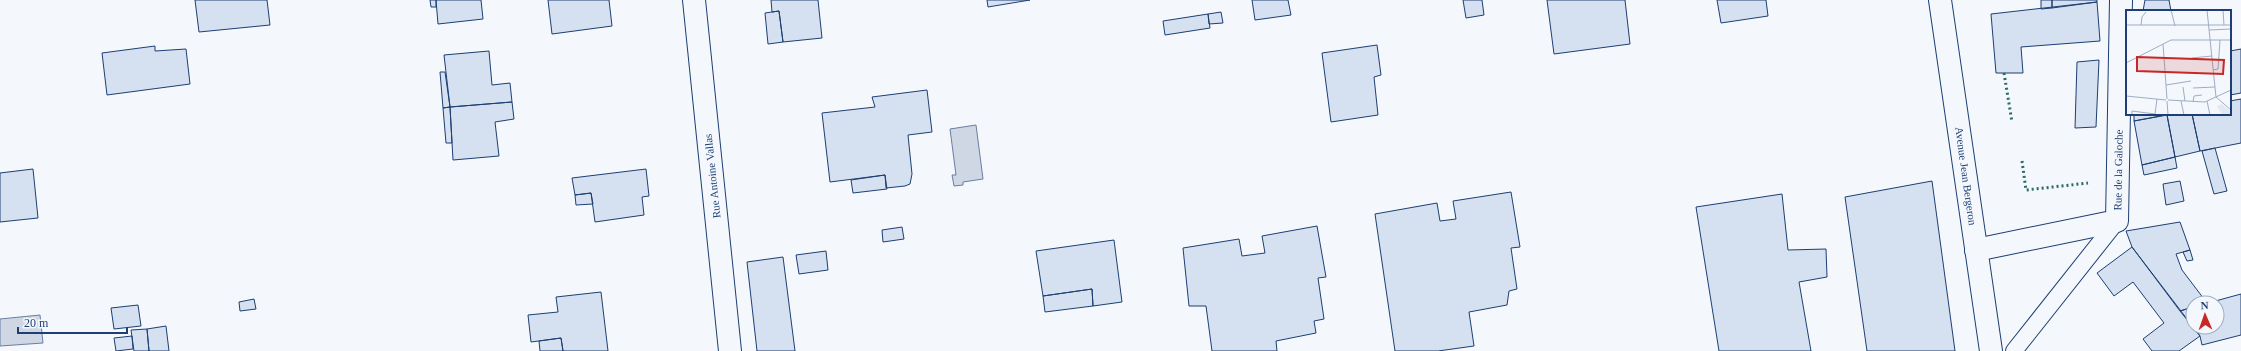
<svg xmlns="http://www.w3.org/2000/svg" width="2241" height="351" font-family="'Times New Roman',serif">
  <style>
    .water { fill: #cfd7e4; stroke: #687fa3 }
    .building { fill: #d5e0f0; stroke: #1d3f73 }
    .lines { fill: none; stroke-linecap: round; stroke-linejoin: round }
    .service-casing { stroke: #1d3f73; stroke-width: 18 }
    .minor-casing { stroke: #1d3f73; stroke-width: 24 }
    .tertiary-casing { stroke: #1d3f73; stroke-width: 24 }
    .service { stroke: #f4f7fb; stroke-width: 16 }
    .minor { stroke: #f4f7fb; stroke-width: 22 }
    .tertiary { stroke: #f4f7fb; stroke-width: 22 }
    .hedge { stroke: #2c6c60; stroke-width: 3; stroke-dasharray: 2 3; stroke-linecap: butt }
    .labels { text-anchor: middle; stroke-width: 3; stroke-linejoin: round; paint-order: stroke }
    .street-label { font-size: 11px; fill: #1d3f73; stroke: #f4f7fb }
    .inset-road { fill: none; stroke: #9eadc5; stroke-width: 1 }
    .view { fill: #c62828; fill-opacity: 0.15; stroke: #c62828; stroke-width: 2 }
    .inset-edge { fill: none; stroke: #1d3f73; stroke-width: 2 }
  </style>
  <rect width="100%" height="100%" fill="#f4f7fb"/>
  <path class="water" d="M976,125L983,179L963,182V185L954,186L952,175H956L950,129Z
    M40,315L43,343L0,346V319Z"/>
  <path class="building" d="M195,0H267L270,25L199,32Z
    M430,0H436V7H431Z
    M436,0H481L483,19L438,24Z
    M548,0H609L612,26L552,34Z
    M771,0H818L822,38L783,42L779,11L772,12Z
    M987,0H1030L988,7Z
    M1252,0H1288L1291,15L1255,20Z
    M1463,0H1482L1484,15L1466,18Z
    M1547,0H1625L1630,44L1554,54Z
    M1717,0H1766L1768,16L1721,23Z
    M2041,0H2052V8L2041,9Z
    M2052,0H2097V2L2052,8Z
    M2145,0H2169L2171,11H2143Z
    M2097,2L2100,41L2021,47L2023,73H1996L1991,14Z
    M779,11L783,42L768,44L765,13Z
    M1221,12L1223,23L1209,24L1208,14Z
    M1208,14L1210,28L1165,35L1163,21Z
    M1377,45L1381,75L1374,77L1378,115L1331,122L1322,53Z
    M155,46V51L186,49L190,84L107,95L102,53Z
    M2241,49V93L2230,95V51Z
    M489,51L492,85L510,83L512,102L450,107L444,55Z
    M2099,60L2096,127L2075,128L2077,62Z
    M440,72H445L450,107L443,108Z
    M927,90L932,132L908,135L912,174L910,184L905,186L886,188L885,175L830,182L822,113L875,107L872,97Z
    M2241,99V143L2200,151L2192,114H2230V101Z
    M512,102L514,119L495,122L499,156L453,160L450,107Z
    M450,107L452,143H446L443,108Z
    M2134,114H2171L2134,121Z
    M2192,114L2200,151L2175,157L2167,115Z
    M2167,115L2175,157L2142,165L2134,121Z
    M2215,148L2227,191L2214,194L2202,151Z
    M2175,157L2177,168L2144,175L2142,165Z
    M33,169L38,218L0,222V173Z
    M646,169L649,196L642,197L644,215L595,222L591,193L575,195L572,178Z
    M885,175L887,189L853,193L851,180Z
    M1932,181L1955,351H1867L1845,197Z
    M2180,181L2184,201L2166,205L2163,184Z
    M1511,192L1520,247L1511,248L1517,289L1509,291L1507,305L1469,312L1474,346L1438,351H1395L1375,214L1437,203L1440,221L1456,219L1453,201Z
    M591,193L593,204L576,205L575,195Z
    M1782,194L1788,250L1826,249L1827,277L1799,282L1811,351H1719L1696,207Z
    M2180,222L2190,250L2176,254L2182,270L2207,303H2193V307L2180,311L2132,247L2126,231Z
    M1317,226L1326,277L1318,278L1324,319L1314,321L1316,333L1276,341L1277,351H1212L1206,306H1189L1183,248L1239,239L1242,256L1265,253L1262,236Z
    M902,227L904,239L883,242L882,230Z
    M1114,240L1122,302L1093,306L1092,289L1043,296L1036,251Z
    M2132,247L2200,336L2179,351H2152L2143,339L2164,323L2133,282L2114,296L2097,273Z
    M2190,250L2193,260L2187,261L2183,252Z
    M826,251L828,270L799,274L796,255Z
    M783,257L795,351H757L747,262Z
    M1092,289L1093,306L1045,312L1043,296Z
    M601,292L608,351H563L561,338L531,342L528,315L558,312L556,297Z
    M2241,294V335L2202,345L2200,336L2180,311L2193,307V327H2217V303H2208Z
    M254,299L256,309L240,311L239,302Z
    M138,305L141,326L114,329L111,308Z
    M166,326L169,351H149L147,329Z
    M147,329L149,351H134L131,330Z
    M132,336L133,349L116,351L114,338Z
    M561,338L563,351H540L539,341Z"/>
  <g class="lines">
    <g class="service-casing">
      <path id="service" d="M2014,351L2117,221"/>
    </g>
    <g class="minor-casing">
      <path id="minor" d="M694,0L730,351
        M1976,250L2117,221L2121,0"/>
    </g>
    <g class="tertiary-casing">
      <path id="tertiary" d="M1940,0L1991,351"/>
    </g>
    <use href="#service" class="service"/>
    <use href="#minor" class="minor"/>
    <use href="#tertiary" class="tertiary"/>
    <path class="hedge" d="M2004,73L2012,122
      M2022,161L2026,190L2088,183"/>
  </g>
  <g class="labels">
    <g class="street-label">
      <text transform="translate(2118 170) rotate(-89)" y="4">Rue de la Galoche</text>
      <text transform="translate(712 176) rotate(-96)" y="4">Rue Antoine Vallas</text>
      <text transform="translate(1966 176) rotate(82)" y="4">Avenue Jean Bergeron</text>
    </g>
  </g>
  <g transform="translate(2126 10)">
    <rect width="105" height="105" fill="#f4f7fb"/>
    <path d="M96,94L105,102V105H96L91,96Z" fill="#e3e9f0"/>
    <path class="inset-road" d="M45,0L49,16M81,0L90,87L105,100M97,0L98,15M0,15H105M15,15L16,7L20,2M83,20L105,19M37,34L41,89M66,48L86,46M0,53L45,30H105M87,60L92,59L94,30M40,75L65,71M57,77L59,91M67,78L89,77M0,86L40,90M42,90L79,92L105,80M41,91L42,105M55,91L58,105M81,91L84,105M67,92L68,86L76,85M6,105V101L29,104L31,89"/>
    <path class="view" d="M11,47L98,50L97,64L11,61Z"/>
    <rect width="105" height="105" class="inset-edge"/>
  </g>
  <g transform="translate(2205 315) rotate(358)"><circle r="19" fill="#f4f7fb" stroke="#9eadc5"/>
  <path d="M0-3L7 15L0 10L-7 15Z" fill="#c62828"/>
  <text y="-6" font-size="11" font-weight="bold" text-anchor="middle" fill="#1d3f73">N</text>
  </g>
  <path d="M18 327v6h109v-6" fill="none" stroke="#1d3f73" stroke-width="2"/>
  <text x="24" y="327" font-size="12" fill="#1d3f73" stroke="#f4f7fb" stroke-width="3" paint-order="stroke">20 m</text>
</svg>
